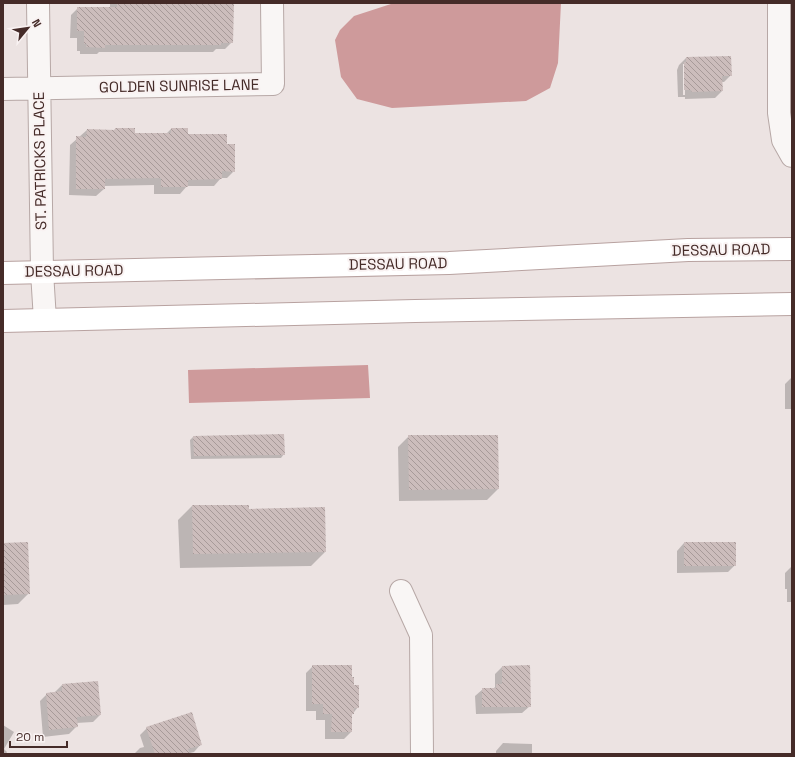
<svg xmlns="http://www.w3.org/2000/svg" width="795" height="757" font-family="'Space Grotesk',sans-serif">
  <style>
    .water { fill: #ce9a9b }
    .shadow { fill: #0003; fill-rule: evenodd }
    .building { fill: url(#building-back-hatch) }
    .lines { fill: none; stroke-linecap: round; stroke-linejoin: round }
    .minor-casing { stroke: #b7a8a6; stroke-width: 24 }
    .primary-casing { stroke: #b8a2a0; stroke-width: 24 }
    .minor { stroke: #f9f6f5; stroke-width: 22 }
    .primary { stroke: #fff; stroke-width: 22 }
    .labels { text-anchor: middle; stroke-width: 4; stroke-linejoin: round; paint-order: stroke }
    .street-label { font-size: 15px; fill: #452b28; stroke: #f9f2f2 }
  </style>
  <defs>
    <pattern id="building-back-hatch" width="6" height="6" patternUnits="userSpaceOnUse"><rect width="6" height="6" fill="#ccbdbc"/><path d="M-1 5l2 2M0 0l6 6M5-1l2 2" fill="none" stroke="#a79a99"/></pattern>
  </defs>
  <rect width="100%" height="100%" fill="#ece3e2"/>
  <path class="water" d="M394,3H561L558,63L550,88L526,101L392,108L357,99L341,77L335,40L340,30L354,16Z
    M368,365L370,398L189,403L188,370Z"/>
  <path class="shadow" d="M110,3H233L232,42L225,49H216L213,52H99L97,54H80V51H77V38H70L71,15L78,8H110Z
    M686,58L731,75L724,82H722V91L715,98L685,99V97H678L677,70L679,65ZM683,64H685V95H683Z
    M115,129H134V134H166L171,129L187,135L226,145L234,171L227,178H221L214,186H187L180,194H154V185L104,186V189L96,196L69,195L70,145L87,130L113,131Z
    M792,377V409H785V384Z
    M409,436L498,489L487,500L399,501L398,447Z
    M193,437L284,454L281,458L191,459L190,440Z
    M192,506L248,510L325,552L311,566L180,568L178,520Z
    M684,543L735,565L728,572L677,573V551Z
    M3,544L29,593L18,604L3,605Z
    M792,566V602H787V589H785V573Z
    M313,666L351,678L358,707L351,716V732L344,739H325V720H316V711H306V673Z
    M502,667L530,706L522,713L476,714L475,696L483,689H493L495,687V674Z
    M62,685L100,715L93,722L76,723V727L69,734L43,737L40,701L47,694L55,692Z
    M3,725L14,732L4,749L7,752L6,754H3Z
    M147,728L201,744L194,752L186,754H134L140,748L144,747L140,735Z
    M503,743L532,744V754H496V751Z"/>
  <path class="building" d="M117,3H234L233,43H221V45H105V48L86,47L87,44H84V31H77V7H117Z
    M731,56L732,76H722L723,91L692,92L691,90H684V62H686V57Z
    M115,128H135V133H171V128H188V134H227V144H235V172L222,171V179L188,180V187H161V178L105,179V189H76V136L86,137L87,129L115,130Z
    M284,434L285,455L194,456L193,436Z
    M408,435H498L499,489L409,490Z
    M192,505H249V509L325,507L326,552L193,554Z
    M28,542L30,594L3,595V543Z
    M684,542H736V566H684Z
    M312,665H352V677H354V685H359V708H354V714H352V732H331L332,714H323V704H312Z
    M530,665L531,707H482V688H496V684H502V666Z
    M98,681L101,715L77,717L78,727L49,730L46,693L62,691V684Z
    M192,712L202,745L188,749L190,754H155L146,727Z"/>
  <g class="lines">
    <g class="minor-casing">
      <path id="minor" d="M38,3L42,272L45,320
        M779,3V113L783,140L792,156
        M3,89L273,84L272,3
        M401,591L421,635L422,754"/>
    </g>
    <g class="primary-casing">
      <path id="primary" d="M3,273L449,263L688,250L792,249
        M3,321L415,311L792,304"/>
    </g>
    <use href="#minor" class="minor"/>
    <use href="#primary" class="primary"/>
  </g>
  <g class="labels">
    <g class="street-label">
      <text transform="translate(179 86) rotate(-1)" y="5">GOLDEN SUNRISE LANE</text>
      <text transform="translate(40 161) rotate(-91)" y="5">ST. PATRICKS PLACE</text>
      <text transform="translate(721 250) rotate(-1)" y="5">DESSAU ROAD</text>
      <text transform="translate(398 264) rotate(-1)" y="5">DESSAU ROAD</text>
      <text transform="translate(74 271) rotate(-1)" y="5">DESSAU ROAD</text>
    </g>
  </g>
  <rect width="795" height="757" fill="none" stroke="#452b28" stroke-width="8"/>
  <g transform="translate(28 28) rotate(61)" stroke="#f9f2f2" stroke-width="3" paint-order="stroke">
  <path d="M0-3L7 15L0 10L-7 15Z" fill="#452b28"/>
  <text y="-6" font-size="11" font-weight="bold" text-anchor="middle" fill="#452b28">N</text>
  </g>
  <path d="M10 741v6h57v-6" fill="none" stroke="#452b28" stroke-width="2"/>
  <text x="16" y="741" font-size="12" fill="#452b28" stroke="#f9f2f2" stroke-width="3" paint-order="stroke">20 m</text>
</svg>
